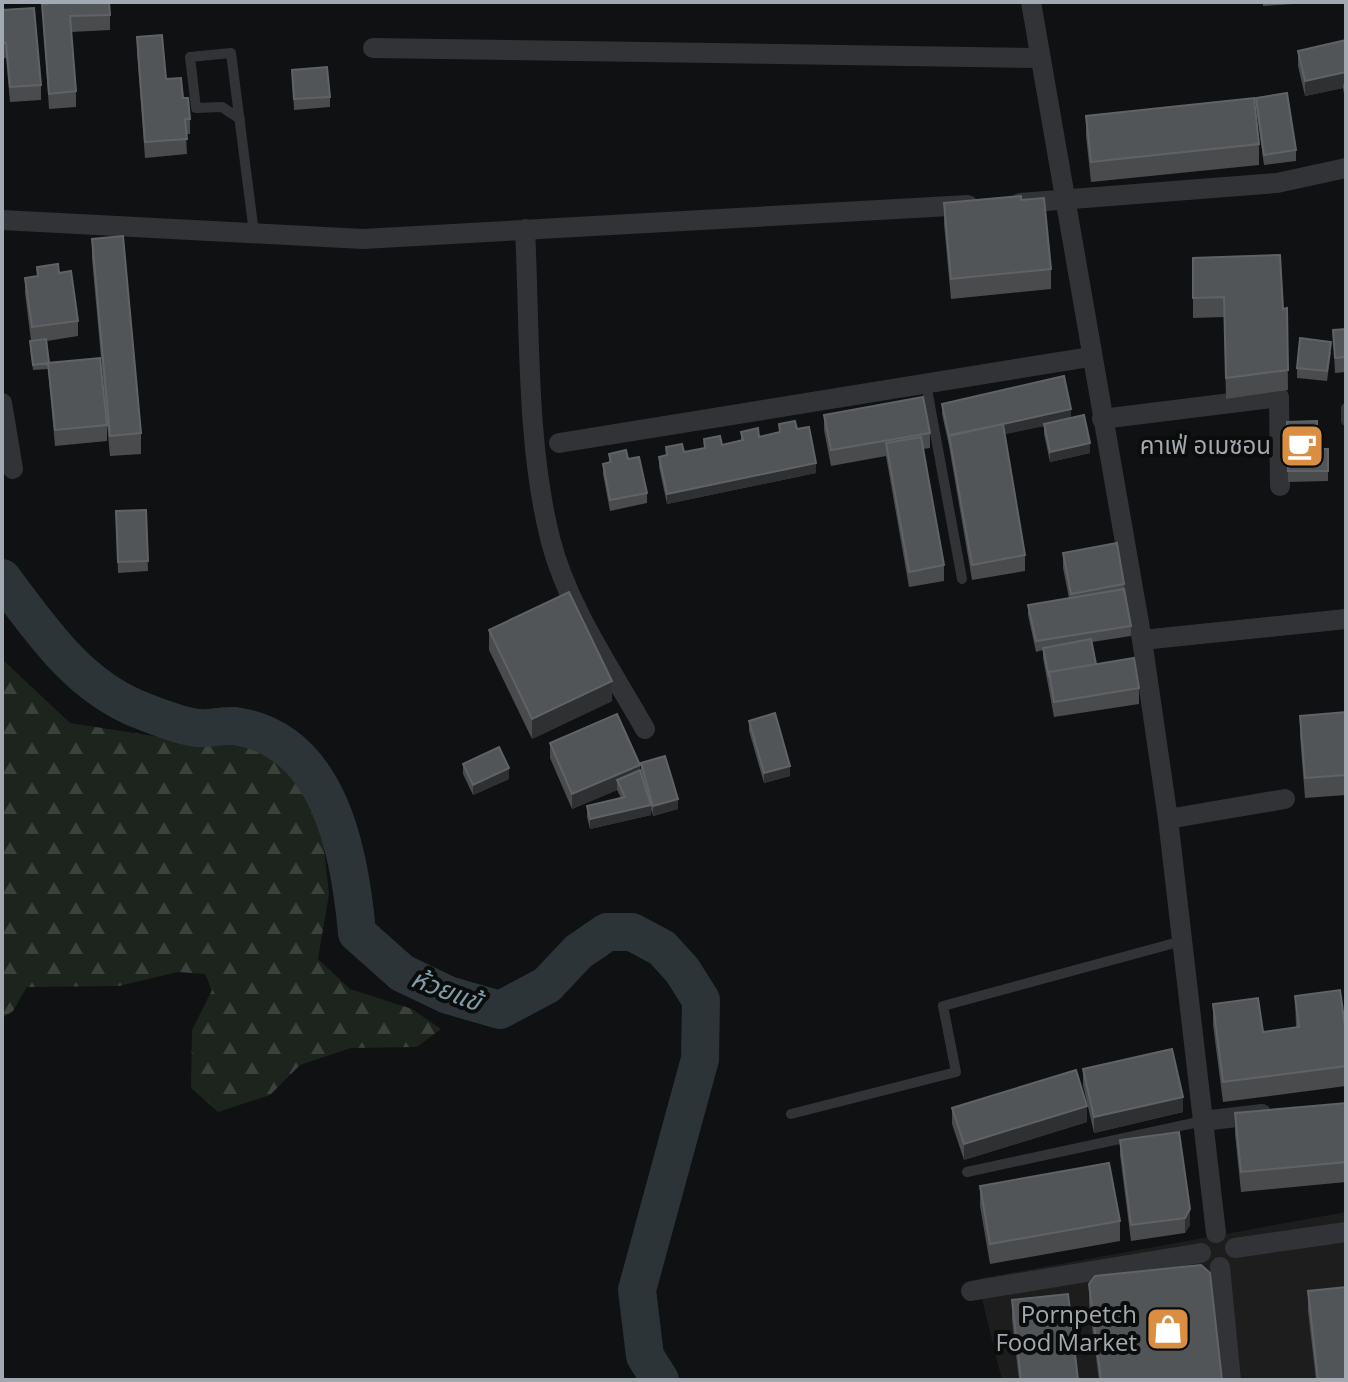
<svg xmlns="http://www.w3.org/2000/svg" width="1348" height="1382" font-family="'Open Sans','Noto Sans Thai',sans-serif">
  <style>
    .built { fill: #1d1d1e }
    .forest { fill: url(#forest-firs) }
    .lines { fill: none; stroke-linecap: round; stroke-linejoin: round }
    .river { stroke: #2c3438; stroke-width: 38 }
    .service { stroke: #323336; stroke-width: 10 }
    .minor { stroke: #323336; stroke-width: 20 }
    .wall { fill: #494b4d }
    .shaded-wall { fill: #2e3031 }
    .building { fill: #525558; stroke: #5f6266; stroke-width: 2 }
    .labels { text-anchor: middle; stroke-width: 8; stroke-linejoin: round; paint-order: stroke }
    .poi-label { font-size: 24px; fill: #a3a9b0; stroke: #0b0c0c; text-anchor: end }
    .water-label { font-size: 26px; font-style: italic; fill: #7e9ba8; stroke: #0b0c0c }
  </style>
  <defs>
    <pattern id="forest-firs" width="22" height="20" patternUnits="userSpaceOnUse" patternTransform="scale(2)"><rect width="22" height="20" fill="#1d241d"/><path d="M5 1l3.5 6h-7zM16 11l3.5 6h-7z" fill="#3b413b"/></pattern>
  </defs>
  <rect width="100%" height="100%" fill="#101112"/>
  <path class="built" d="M1346,1212V1380H1002L977,1279Z"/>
  <path class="forest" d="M2,659L70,723L185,741L223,740L261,747L294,771L322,832L329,894L318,959L350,989L412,1009L441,1029L417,1047L351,1048L300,1065L270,1095L218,1112L191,1088L192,1030L212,990L205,974L178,972L119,986L27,987L13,1011L2,1018Z"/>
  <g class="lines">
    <path class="river" d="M2,578C40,628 75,682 135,708C153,715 179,726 198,728C210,729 223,725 235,726C330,740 350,853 357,933L402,973L448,995L500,1010L547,985L578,952L607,932H632L662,948L682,970L701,1000L700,1059L637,1290L645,1356L660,1380"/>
    <path class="service" d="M240,119L222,107L196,108L190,57L231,53L254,233
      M926,384L962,579
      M1346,408V421
      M791,1114L956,1072L943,1006L1182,941
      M967,1172L1203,1121"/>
    <path class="minor" d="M1031,2L1142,640L1168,819L1216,1233
      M373,48L1040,58
      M1020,203L1277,183L1346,168
      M2,220L363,239L968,205
      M525,229C530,328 526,442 550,538C567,606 611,669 645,729
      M2,403L13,469
      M1102,419L1279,397L1280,486
      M559,443L1090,357
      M1142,640L1346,619
      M1168,819L1285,799
      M1203,1121L1262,1114
      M1235,1248L1346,1232
      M1220,1267L1231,1380
      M971,1291L1201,1253"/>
  </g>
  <path class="wall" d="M1263,2H1325L1263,6Z
    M42,4L110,15V30L71,32L76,91V107L49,109Z
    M2,10L41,85V100L10,102L6,58L2,59Z
    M137,37L166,79L183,98L190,119V134H186L187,154L145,158L137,52Z
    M1346,40V104L1343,88L1305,96L1298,66V51Z
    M292,70L330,97V107L294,110Z
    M1256,98L1296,150V161L1264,165L1256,108Z
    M1086,116L1259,144V165L1091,182L1086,136Z
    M944,203L1051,269V289L951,299L944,224Z
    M92,239L141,433V454L110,456L92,259Z
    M1193,258L1283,309L1287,308L1288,390L1226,399L1224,317L1193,318Z
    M37,267L59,273L78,321V336L47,341L49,363L107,425V441L55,446L48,369L33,370L30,346V341H31L25,293V278L37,276Z
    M1346,329V372L1335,373L1333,330Z
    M1331,352L1327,381L1297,378V368Z
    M942,404L1071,418L1090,453L1050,462L1044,434V426L1004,434L1025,555V571L972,580L949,446L942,414Z
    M824,415L930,433V448L923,449L944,565V581L909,587L886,456L831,466L824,430Z
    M1287,422L1317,449H1328V481L1288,482Z
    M779,424L797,429L816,473L667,504L659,467V457L666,456V447L684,452L704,448V439L722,445L741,440V432L759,437L779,432Z
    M609,454L628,459L647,493V503L610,511L603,474V464L609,462Z
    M146,510L148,571L118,573L116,511Z
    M1063,553L1124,584L1131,626V636L1092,642L1096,664L1139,688V704L1054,717L1043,658V650L1036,652L1028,615V605L1069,598L1063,568Z
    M489,630L612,701L532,739L489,650Z
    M1346,712V795L1305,798L1300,736V716Z
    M749,721L790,776L764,783L749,731Z
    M550,743L640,770L641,773V763L678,809L653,816L651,809V815L590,829L587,817V806L621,798L617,790L572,809L550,758Z
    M463,764L509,779L473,795L463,774Z
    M1295,996L1346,1033V1086L1223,1102L1213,1025V1004L1263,1032L1296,1027Z
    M1083,1069L1183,1112L1094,1133L1083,1085Z
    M1346,1103V1182L1241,1192L1235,1134V1113Z
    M952,1108L1087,1122L964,1160L952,1124Z
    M1120,1140L1190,1225L1185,1233L1131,1241L1120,1155Z
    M980,1186L1120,1221V1241L990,1264L980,1206Z
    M1089,1284L1222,1380H1099L1089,1304Z
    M1308,1291L1346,1380H1316L1308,1311Z
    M1012,1300L1078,1380H1019L1012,1320Z"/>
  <path class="shaded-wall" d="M1346,72V87L1343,83V88L1305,96V81Z
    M1071,409V420L951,446L950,436Z
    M1090,443V453L1050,462V452Z
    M816,463V473L667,504V494Z
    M612,681V701L532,739V719Z
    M640,765V781L617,780V790L572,809V794Z
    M790,766V776L764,783V773Z
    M509,768V779L473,795V785Z
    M678,799V809L653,816V806Z
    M651,805V815L590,829V819Z
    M1183,1097V1112L1094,1133V1117Z
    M1087,1106V1122L964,1160V1144Z
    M1190,1209V1225L1185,1233V1218Z"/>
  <path class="building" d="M68,2H109L110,15L70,16L76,91L49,94L42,4Z
    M34,8L41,85L10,87L6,43H2V10Z
    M162,35L166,79L181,78L183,98H188L190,119H185L187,139L145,142L137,37Z
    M1346,40V72L1305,81L1298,51Z
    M327,67L330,97L294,99L292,70Z
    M1287,93L1296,150L1264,155L1256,98Z
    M1254,98L1259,144L1091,162L1086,116Z
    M1021,196V200L1044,198L1051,269L951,279L944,203Z
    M123,236L141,433L110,436L92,239Z
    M1280,255L1283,309L1287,308L1288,370L1226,378L1224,297L1193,298V258Z
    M58,264L59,273L71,271L78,321L32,327L25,278L38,276L37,267Z
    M1346,329V357L1335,358L1333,330Z
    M1300,338L1331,342L1327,371L1297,368Z
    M46,339L49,363L33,365L30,341Z
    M100,358L107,425L55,430L48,363Z
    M1064,376L1071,409L949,436L942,404Z
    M923,397L930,433L831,450L824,415Z
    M1084,415L1090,443L1050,452L1044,424Z
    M795,421L797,429L809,427L816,463L667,494L659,457L667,455L666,447L682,444L684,452L705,448L704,439L720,436L722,445L743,440L741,432L758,428L759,437L780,432L779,424Z
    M1317,421V449H1328V471H1288L1287,422Z
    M1003,424L1025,555L972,565L949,435Z
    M921,437L944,565L909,572L886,443Z
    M626,450L628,459L639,457L647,493L610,500L603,464L611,462L609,454Z
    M146,510L148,561L118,562L116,511Z
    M1117,543L1124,584L1071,594L1063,553Z
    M1124,589L1131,626L1036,641L1028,605Z
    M569,592L612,681L532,719L489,630Z
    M1091,639L1096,664L1049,672V677L1043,648Z
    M1134,658L1139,688L1054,702L1049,672Z
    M1346,712V775L1305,778L1300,716Z
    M775,713L790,766L764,773L749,721Z
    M617,714L640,765L572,794L550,743Z
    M499,747L509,768L473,785L463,764Z
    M665,756L678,799L653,806L641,763Z
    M640,770L651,805L590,819L587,806L625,797L617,780Z
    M1340,990L1346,1033V1066L1223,1082L1213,1004L1258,998L1263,1032L1299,1027L1295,996Z
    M1172,1049L1183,1097L1094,1117L1083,1069Z
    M1076,1070L1087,1106L964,1144L952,1108Z
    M1346,1103V1162L1241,1172L1235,1113Z
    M1179,1132L1190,1209L1185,1218L1131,1225L1120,1140Z
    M1109,1163L1120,1221L990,1244L980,1186Z
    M1201,1265L1210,1273L1222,1380H1101L1089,1284L1095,1276Z
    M1346,1287V1380H1318L1308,1291Z
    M1068,1294L1078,1380H1021L1012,1300Z"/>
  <defs>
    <g id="cafe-square" transform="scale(2.3)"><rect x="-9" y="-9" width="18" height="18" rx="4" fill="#d98e41" stroke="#0b0c0c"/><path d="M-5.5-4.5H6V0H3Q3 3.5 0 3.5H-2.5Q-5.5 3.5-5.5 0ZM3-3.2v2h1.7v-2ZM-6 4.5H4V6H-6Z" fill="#fff"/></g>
    <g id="shop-square" transform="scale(2.3)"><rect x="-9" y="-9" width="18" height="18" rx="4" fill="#d98e41" stroke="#0b0c0c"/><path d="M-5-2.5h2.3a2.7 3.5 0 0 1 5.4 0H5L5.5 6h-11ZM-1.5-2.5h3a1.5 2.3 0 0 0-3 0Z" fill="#fff"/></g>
  </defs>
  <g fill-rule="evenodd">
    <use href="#cafe-square" x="1302" y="446"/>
    <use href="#shop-square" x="1168" y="1329"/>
  </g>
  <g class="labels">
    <g class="poi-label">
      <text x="1271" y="454">คาเฟ่ อเมซอน</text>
      <text x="1137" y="1323">Pornpetch<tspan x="1137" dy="28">Food Market</tspan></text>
    </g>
    <g class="water-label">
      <text transform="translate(446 990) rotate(21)" y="9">ห้วยแข้</text>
    </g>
  </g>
  <rect width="1348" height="1382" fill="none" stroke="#a3a9b0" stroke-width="8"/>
</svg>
